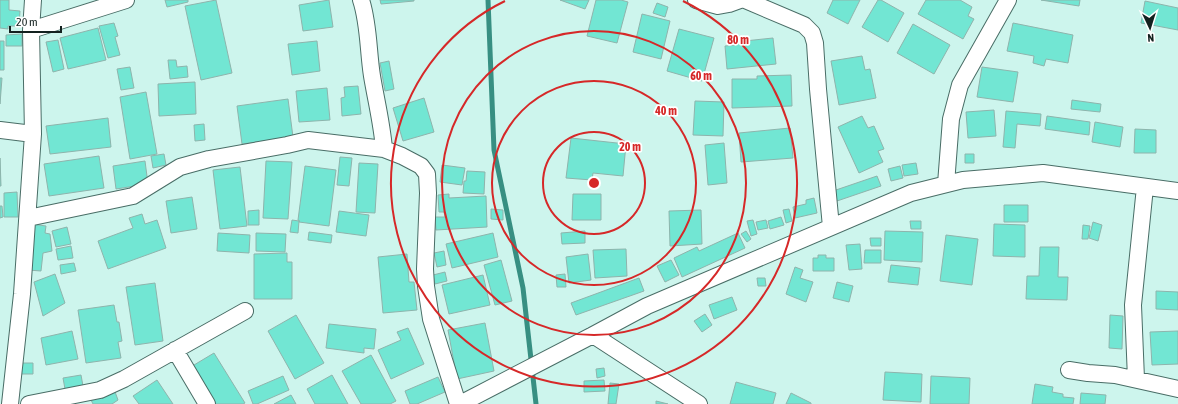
<svg xmlns="http://www.w3.org/2000/svg" width="1178" height="404" font-family="'Asap Condensed',sans-serif">
  <style>
    .lines { fill: none; stroke-linecap: round; stroke-linejoin: round }
    .stream { stroke: #378f82; stroke-width: 5 }
    .building { fill: #72e6d3; stroke: #8eb4ac }
    .minor-casing { stroke: #496d66; stroke-width: 18 }
    .minor { stroke: #fff; stroke-width: 16 }
    .ring { fill: none; stroke: #d62828; stroke-width: 2 }
    .centre { fill: #d62828; stroke: #fff; stroke-width: 2 }
    .ring-label { font-size: 12px; text-anchor: middle; font-weight: bold; fill: #d62828; stroke: #fff; stroke-width: 3.5; stroke-linejoin: round; paint-order: stroke }
  </style>
  <rect width="100%" height="100%" fill="#cdf5ed"/>
  <g class="lines">
    <path class="stream" d="M488,0L494,150L523,288L536,404"/>
  </g>
  <path class="building" d="M0,0H9V10L20,11L19,26H8V29L0,28Z
    M165,0H188V2L167,7Z
    M216,0L232,73L201,80L185,6Z
    M329,0L333,27L303,31L299,5Z
    M380,0H414V1L381,4Z
    M560,0H589L585,9Z
    M596,0H621L628,2L617,43L587,36Z
    M833,0H860L848,24L827,13Z
    M878,0H881L904,13L888,42L862,27Z
    M926,0H960L972,7L968,16L974,19L963,39L918,14Z
    M1041,0H1080L1079,6Z
    M1145,1L1178,8V30L1141,23Z
    M657,3L668,7L665,17L653,13Z
    M642,14L670,21L661,59L633,52Z
    M114,23L118,36L115,37L120,55L108,58L99,26Z
    M1013,23L1073,35L1068,63L1046,59L1044,66L1033,63L1034,56L1007,51Z
    M913,24L950,45L934,74L897,53Z
    M98,28L106,60L68,69L60,38Z
    M679,29L714,38L702,81L667,71Z
    M22,34V46H6V35Z
    M773,38L776,64L727,69L725,46L735,45V42Z
    M58,40L64,69L53,72L46,42Z
    M0,41H4V70H0Z
    M317,41L320,71L292,75L288,44Z
    M862,56L865,70L870,69L876,98L839,105L831,61Z
    M168,60H176L177,67L187,66L188,77L170,79Z
    M389,61L394,89L385,91L380,63Z
    M130,67L134,88L121,90L117,69Z
    M982,67L1018,72L1013,102L977,97Z
    M791,75L792,106L732,108V79H757V76Z
    M0,78H2L0,104Z
    M195,82L196,114L159,116L158,84Z
    M358,86L361,114L342,116L341,98L345,97L344,87Z
    M327,88L330,120L299,122L296,91Z
    M146,92L157,154L130,159L120,97Z
    M424,98L434,132L403,141L393,108Z
    M288,99L293,137L242,144L237,106Z
    M1072,100L1101,104L1100,112L1071,109Z
    M695,101L724,102L723,136L693,135Z
    M994,110L996,136L968,138L966,112Z
    M1006,111L1041,114L1040,126L1017,124L1015,148L1003,147Z
    M862,116L868,128L874,126L884,149L878,151L883,162L859,173L838,127Z
    M1047,116L1090,122L1089,135L1045,129Z
    M108,118L111,147L50,154L46,126Z
    M1095,122L1123,127L1120,147L1092,142Z
    M204,124L205,140L195,141L194,125Z
    M790,128L793,158L741,162L739,133Z
    M1135,129L1156,130V153H1134Z
    M571,138L626,144L623,176L593,173L592,180L566,178Z
    M724,143L727,183L708,185L705,145Z
    M164,154L166,165L153,168L151,156Z
    M965,154H974V163H965Z
    M99,156L104,188L49,196L44,164Z
    M340,157L352,158L349,186L337,185Z
    M0,158L1,186H0Z
    M145,161L148,184L116,189L113,166Z
    M266,161L292,162L288,219L263,218Z
    M359,163L378,164L375,213L356,212Z
    M916,163L918,174L904,176L902,165Z
    M442,165L465,168L462,185L440,182Z
    M305,166L336,170L329,226L299,222L300,221L298,220Z
    M900,166L903,178L891,181L888,169Z
    M240,167L247,226L220,229L213,170Z
    M467,171L485,172L484,194L463,193L464,181H466Z
    M877,176L881,186L837,201L833,191Z
    M17,192L18,217H4V193Z
    M449,194V198L486,196L487,227L436,230L435,217H445L444,212H439L438,195Z
    M573,194H601V220H572Z
    M192,197L197,229L171,233L166,201Z
    M814,198L817,213L795,218L793,207L806,204V200Z
    M1004,205H1028V222H1004Z
    M0,206H2L3,217L0,218Z
    M491,209L503,210V220L491,219Z
    M789,209L792,221L786,223L783,210Z
    M259,210V225H248V211Z
    M701,210L702,244L670,246L669,211Z
    M339,211L369,215L366,236L336,232Z
    M142,214L145,224L157,220L166,248L108,269L98,241L133,228L129,218Z
    M781,217L784,225L770,229L768,221Z
    M292,220L299,221L298,233L290,232Z
    M753,220L757,234L751,236L747,221Z
    M766,220L768,228L758,230L756,222Z
    M910,221H921V229H911Z
    M1093,222L1102,225L1098,241L1089,238Z
    M32,224L46,226L45,233L50,234L52,251L43,253L41,271L28,270Z
    M994,224L1025,225V257L993,256Z
    M1083,225L1090,226L1088,239H1082Z
    M67,227L71,244L56,247L52,231Z
    M585,231V243L562,244L561,233Z
    M746,231L751,239L747,242L741,234Z
    M885,231L923,232L922,262L884,260Z
    M309,232L332,235L331,243L308,240Z
    M218,233L250,235L249,253L217,251Z
    M256,233L286,234L285,252L256,251Z
    M493,233L498,257L452,268L446,244Z
    M738,233L745,248L682,277L674,258L697,247L699,251Z
    M946,235L978,239L972,285L940,281Z
    M870,238H881V246H871Z
    M860,244L862,269L849,270L846,245Z
    M71,246L73,258L58,260L56,249Z
    M1040,247H1059L1058,277H1068L1067,300L1026,299L1027,276H1039Z
    M626,249L627,276L595,278L593,250Z
    M865,250H881V263H864Z
    M444,251L446,265L437,267L434,253Z
    M287,253V262H292V299H254V254Z
    M407,254L409,282H414L417,310L383,313L378,257Z
    M588,254L591,280L569,283L566,257Z
    M818,255H826V258H834V271H813V258H818Z
    M501,260L512,301L495,305L484,265Z
    M671,260L679,275L665,282L657,266Z
    M74,263L76,271L61,274L60,265Z
    M891,265L920,268L918,285L888,282Z
    M795,267L803,270L800,278L813,282L806,302L786,294Z
    M445,272L447,281L435,284L433,275Z
    M55,274L65,303L43,316L34,282Z
    M565,274L566,287H557L556,275Z
    M483,275L490,305L449,314L442,285Z
    M639,278L644,291L576,315L571,303Z
    M757,278H765L766,286H758Z
    M837,282L853,286L849,302L833,298Z
    M155,283L163,341L135,345L126,287Z
    M1156,291L1178,292V310L1156,309Z
    M732,297L737,310L714,319L709,305Z
    M114,305L117,322H119L122,341L118,342L121,358L86,363L78,310Z
    M705,314L712,325L702,332L694,321Z
    M296,315L324,363L295,379L268,331Z
    M1110,315L1123,316L1122,349L1109,348Z
    M485,323L494,371L457,379L448,330Z
    M329,324L376,329L374,349L364,348V353L326,348Z
    M408,328L424,364L391,379L378,350L401,340L397,332Z
    M72,331L78,359L46,365L41,338Z
    M1178,331V364L1152,365L1150,332Z
    M214,353L245,403L243,404H211L189,368Z
    M371,355L396,401L390,404H361L342,371Z
    M20,363H33V374H20Z
    M604,368L605,376L597,378L596,369Z
    M885,372L922,374L921,402L883,400Z
    M81,375L83,386L65,389L63,378Z
    M332,375L348,404H315L307,389Z
    M283,376L289,390L257,404H253L248,391Z
    M931,376L970,378L969,404H930Z
    M438,377L445,392L417,404H410L405,391Z
    M157,380L173,404H139L133,396Z
    M604,380L605,391L584,392V381Z
    M736,382L776,393L773,404H730Z
    M610,383L619,384L616,404H608Z
    M1035,384L1053,387L1052,392L1063,394V397L1074,398L1073,404H1032Z
    M114,389L118,400L112,404H93L89,396Z
    M791,393L811,403V404H786Z
    M1081,393L1106,395L1105,404H1080Z
    M291,395L296,404H274Z
    M656,401L668,404H656Z"/>
  <g class="lines">
    <g class="minor-casing">
      <path id="minor" d="M361,0C369,24 368,51 372,76C376,100 382,124 384,149
        M696,0L718,6L729,4L740,0
        M745,0L804,25L812,33L815,43L818,89L831,227
        M31,30L126,0
        M0,130L33,134
        M946,184L951,119L960,85L1008,0
        M28,218L133,196L180,167L209,159L287,145L308,140L384,149L402,156L421,166L427,174L428,193L425,269L426,286L431,319L458,404
        M593,335L699,404
        M175,350L207,404
        M1069,370L1088,373L1115,375L1178,389
        M1136,379L1133,305L1145,187
        M10,404L22,294L33,134L31,30L33,0
        M29,404L100,390L124,379L245,311
        M460,404L593,335L647,306L911,193L963,180L1043,173L1178,191"/>
    </g>
    <use href="#minor" class="minor"/>
  </g>
  <g class="ring">
    <circle cx="594" cy="183" r="51"/>
    <circle cx="594" cy="183" r="102"/>
    <circle cx="594" cy="183" r="152"/>
    <path d="M683 1A203 203 0 1 1 505 1"/>
  </g>
  <circle cx="594" cy="183" r="6" class="centre"/>
  <g class="ring-label">
    <text x="738" y="44">80 m</text>
    <text x="701" y="80">60 m</text>
    <text x="666" y="115">40 m</text>
    <text x="630" y="151">20 m</text>
  </g>
  <g transform="translate(1150 28) rotate(176)" stroke="#ffffff" stroke-width="3" paint-order="stroke">
  <path d="M0-3L7 15L0 10L-7 15Z" fill="#13211f"/>
  <text y="-6" font-size="11" font-weight="bold" text-anchor="middle" fill="#13211f">N</text>
  </g>
  <path d="M10 26v6h51v-6" fill="none" stroke="#13211f" stroke-width="2"/>
  <text x="16" y="26" font-size="12" fill="#13211f" stroke="#ffffff" stroke-width="3" paint-order="stroke">20 m</text>
</svg>
